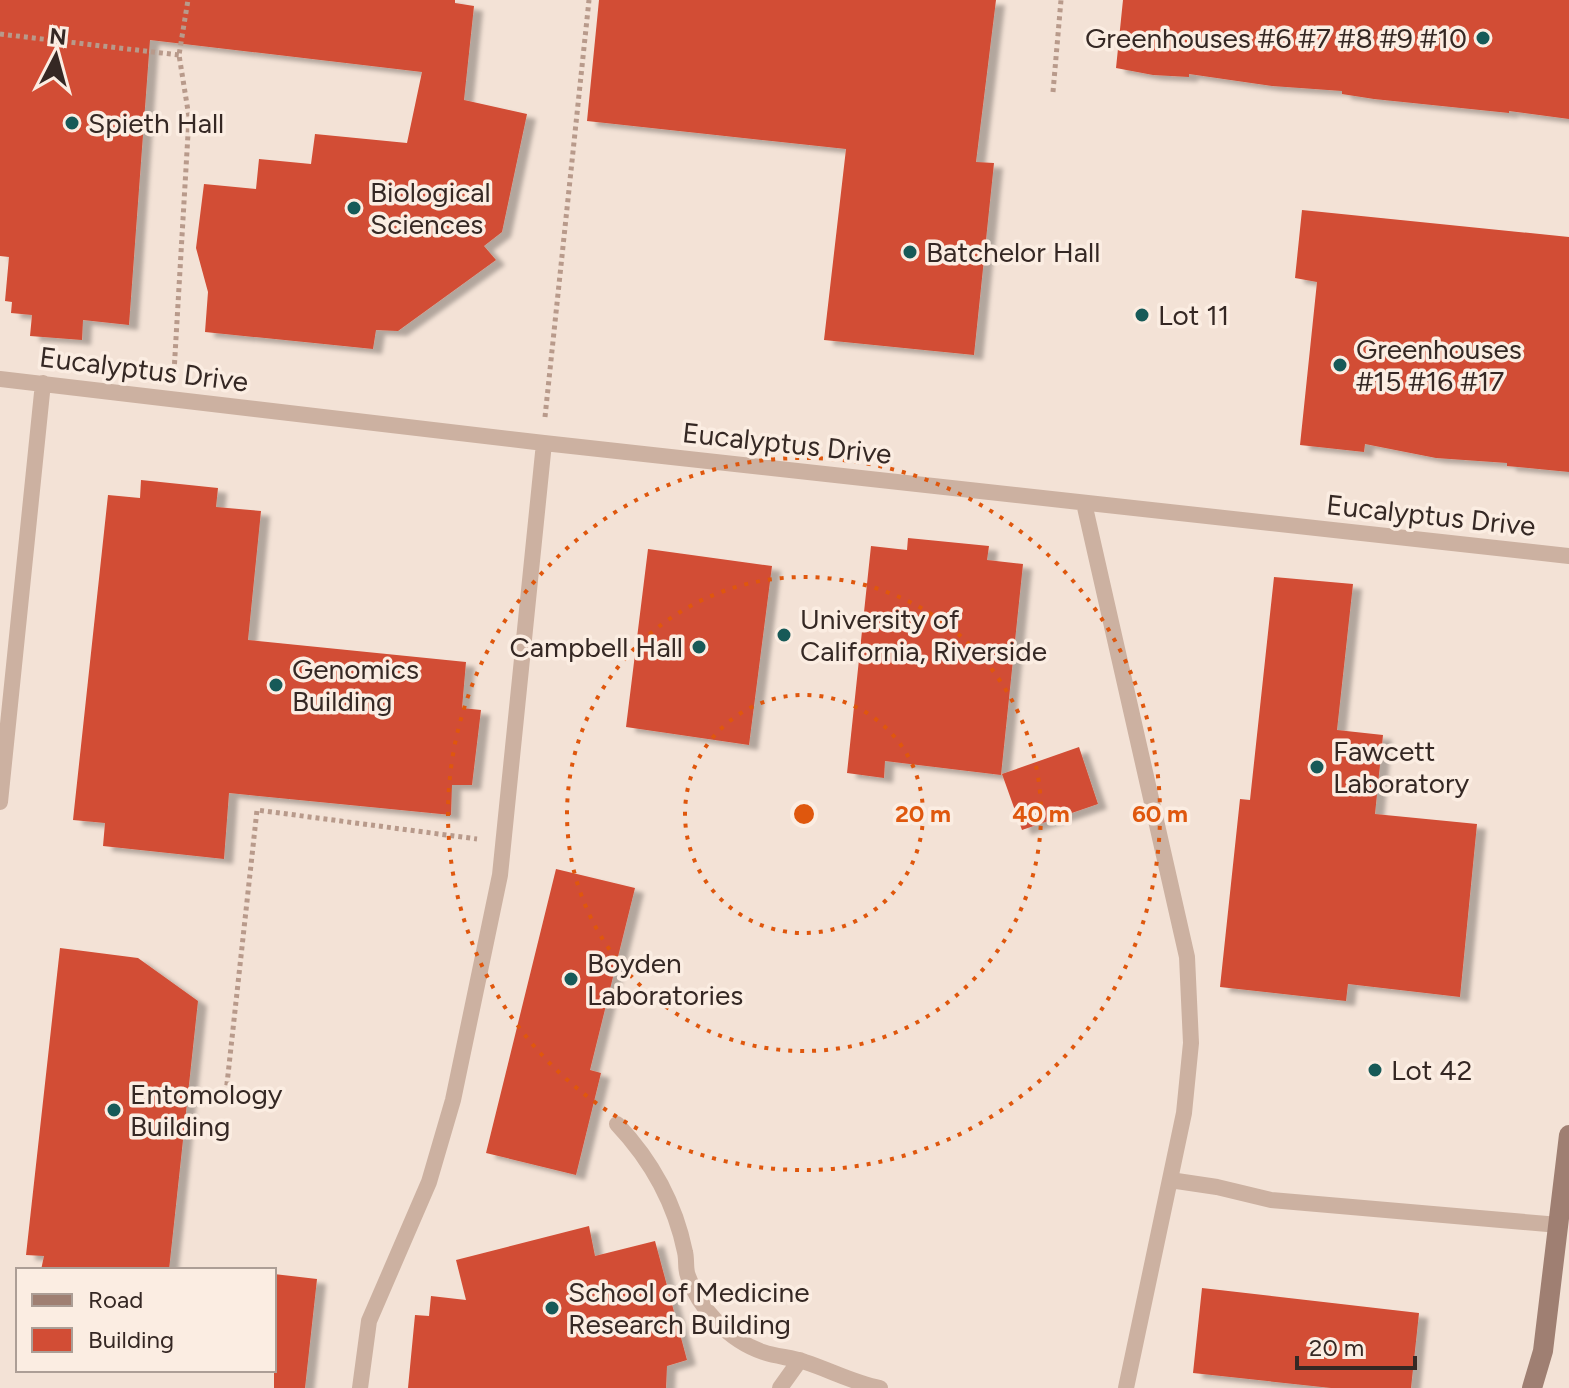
<svg xmlns="http://www.w3.org/2000/svg" width="1569" height="1388" font-family="Figtree,sans-serif">
  <style>
    .building { fill: #d24d35; filter: url(#shadow) }
    .lines { fill: none; stroke-linecap: round; stroke-linejoin: round }
    .path { stroke: #b89a8b; stroke-width: 5; stroke-dasharray: 4 4; stroke-linecap: butt }
    .lane { stroke: #ccb1a1; stroke-width: 16 }
    .secondary { stroke: #9f7f72; stroke-width: 20 }
    .ring { fill: none; stroke: #df570d; stroke-width: 4; stroke-dasharray: 4 8 }
    .poi-dot { fill: #175a58; stroke: #fbede2; stroke-width: 3 }
    .labels { text-anchor: middle; stroke-width: 7; stroke-linejoin: round; paint-order: stroke }
    .poi-label { font-size: 28px; fill: #352824; stroke: #fbede2; text-anchor: start }
    .street-label { font-size: 28px; fill: #352824; stroke: #fbede2 }
    .centre { fill: #df570d; stroke: #fbede2; stroke-width: 4 }
    .ring-label { font-size: 24px; text-anchor: middle; font-weight: bold; fill: #df570d; stroke: #fbede2; stroke-width: 7; stroke-linejoin: round; paint-order: stroke }
  </style>
  <defs>
    <filter id="shadow"><feDropShadow dx="9" dy="5" stdDeviation="2" flood-color="#0004"/></filter>
  </defs>
  <rect width="100%" height="100%" fill="#f3e2d6"/>
  <path class="building" d="M0,0H455V3L474,6L464,100L527,114L502,232L484,246L496,260L398,331L376,330L373,349L205,332L208,292L196,248L204,184L256,189L259,159L311,164L315,134L407,143L422,72L150,40L129,325L83,320L82,340L30,336L32,315L11,313L12,302L5,301L9,257L0,256Z
    M599,0H996L976,162L994,163L974,355L824,340L846,149L587,121Z
    M1123,0H1569V119L1509,111V113L1374,99L1342,94V91L1272,86L1189,74V77L1153,75L1116,68Z
    M1302,210L1569,237V472L1507,466V463L1436,458L1365,444L1364,452L1300,445L1317,282L1295,278Z
    M141,480L218,488L216,507L261,511L248,640L466,662L462,708L481,710L472,785H452L451,815L229,793L224,859L103,846L105,823L73,820L108,495L140,498Z
    M908,538L989,546L987,560L1023,564L1001,775L885,761L884,778L847,773L871,546L907,550Z
    M648,549L772,566L749,745L626,727Z
    M1274,577L1353,584L1337,730L1383,735L1375,814L1477,824L1460,997L1348,984L1346,1001L1220,987L1240,799L1250,800Z
    M1079,747L1098,804L1022,830L1002,774Z
    M556,869L635,888L590,1070L601,1073L576,1175L486,1153Z
    M60,948L138,958L198,1001L169,1270H41L44,1256L26,1255Z
    M589,1226L595,1256L655,1241L687,1360L667,1366L666,1388H408L415,1315L429,1316L431,1296L466,1300L456,1260Z
    M274,1274L317,1279L305,1388H274Z
    M1202,1288L1419,1313L1411,1388H1331L1193,1373Z"/>
  <g class="lines">
    <path class="path" d="M0,34L179,55
      M1053,92L1061,0
      M174,372L189,117L179,55L188,0
      M545,417L589,0
      M194,1098L225,1102L257,810L477,839"/>
    <path class="lane" d="M0,379L544,443L1569,556
      M1084,503L1187,957L1191,1043L1184,1113L1126,1388
      M0,802L43,383
      M617,1124C651,1160 675,1203 685,1252C687,1260 685,1269 688,1276C699,1309 730,1341 763,1352C777,1357 791,1357 805,1362C830,1370 854,1383 880,1388
      M1170,1180L1217,1187L1271,1200L1559,1225
      M360,1388L369,1321L429,1182L453,1100L500,875L544,443
      M780,1388L800,1360"/>
    <path class="secondary" d="M1532,1388L1543,1351L1569,1135"/>
  </g>
  <g class="ring">
    <circle cx="804" cy="814" r="119"/>
    <circle cx="804" cy="814" r="237"/>
    <circle cx="804" cy="814" r="356"/>
  </g>
  <g class="poi-dot">
    <circle cx="1483" cy="38" r="8"/>
    <circle cx="72" cy="123" r="8"/>
    <circle cx="354" cy="208" r="8"/>
    <circle cx="910" cy="252" r="8"/>
    <circle cx="1142" cy="315" r="8"/>
    <circle cx="1340" cy="365" r="8"/>
    <circle cx="784" cy="635" r="8"/>
    <circle cx="699" cy="647" r="8"/>
    <circle cx="276" cy="685" r="8"/>
    <circle cx="1317" cy="767" r="8"/>
    <circle cx="571" cy="979" r="8"/>
    <circle cx="1375" cy="1070" r="8"/>
    <circle cx="114" cy="1110" r="8"/>
    <circle cx="552" cy="1308" r="8"/>
  </g>
  <g class="labels">
    <g class="poi-label">
      <text x="1467" y="48" text-anchor="end">Greenhouses #6 #7 #8 #9 #10</text>
      <text x="88" y="133">Spieth Hall</text>
      <text x="370" y="202">Biological<tspan x="370" dy="32">Sciences</tspan></text>
      <text x="926" y="262">Batchelor Hall</text>
      <text x="1158" y="325">Lot 11</text>
      <text x="1356" y="359">Greenhouses<tspan x="1356" dy="32">#15 #16 #17</tspan></text>
      <text x="800" y="629">University of<tspan x="800" dy="32">California, Riverside</tspan></text>
      <text x="683" y="657" text-anchor="end">Campbell Hall</text>
      <text x="292" y="679">Genomics<tspan x="292" dy="32">Building</tspan></text>
      <text x="1333" y="761">Fawcett<tspan x="1333" dy="32">Laboratory</tspan></text>
      <text x="587" y="973">Boyden<tspan x="587" dy="32">Laboratories</tspan></text>
      <text x="1391" y="1080">Lot 42</text>
      <text x="130" y="1104">Entomology<tspan x="130" dy="32">Building</tspan></text>
      <text x="568" y="1302">School of Medicine<tspan x="568" dy="32">Research Building</tspan></text>
    </g>
    <g class="street-label">
      <text transform="translate(144 369) rotate(7)" y="10">Eucalyptus Drive</text>
      <text transform="translate(787 443) rotate(6)" y="10">Eucalyptus Drive</text>
      <text transform="translate(1431 515) rotate(6)" y="10">Eucalyptus Drive</text>
    </g>
  </g>
  <circle cx="804" cy="814" r="12" class="centre"/>
  <g class="ring-label">
    <text x="923" y="822">20 m</text>
    <text x="1041" y="822">40 m</text>
    <text x="1160" y="822">60 m</text>
  </g>
  <rect x="16" y="1268" width="260" height="104" fill="#fbede2" stroke="#ac9e96" stroke-width="2"/>
  <rect x="32" y="1294" width="40" height="12" fill="#9f7f72" stroke="#ac9e96" stroke-width="2"/>
  <text x="88" y="1308" font-size="24" fill="#352824">Road</text>
  <rect x="32" y="1328" width="40" height="24" fill="#d24d35" stroke="#ac9e96" stroke-width="2"/>
  <text x="88" y="1348" font-size="24" fill="#352824">Building</text>
  <g transform="translate(56 56) rotate(6)" stroke="#fbede2" stroke-width="6" paint-order="stroke">
  <path d="M0-6L14 30L0 20L-14 30Z" fill="#352824"/>
  <text y="-12" font-size="22" font-weight="bold" text-anchor="middle" fill="#352824">N</text>
  </g>
  <path d="M1297 1356v12h118v-12" fill="none" stroke="#352824" stroke-width="4"/>
  <text x="1309" y="1356" font-size="24" fill="#352824" stroke="#fbede2" stroke-width="6" paint-order="stroke">20 m</text>
</svg>
